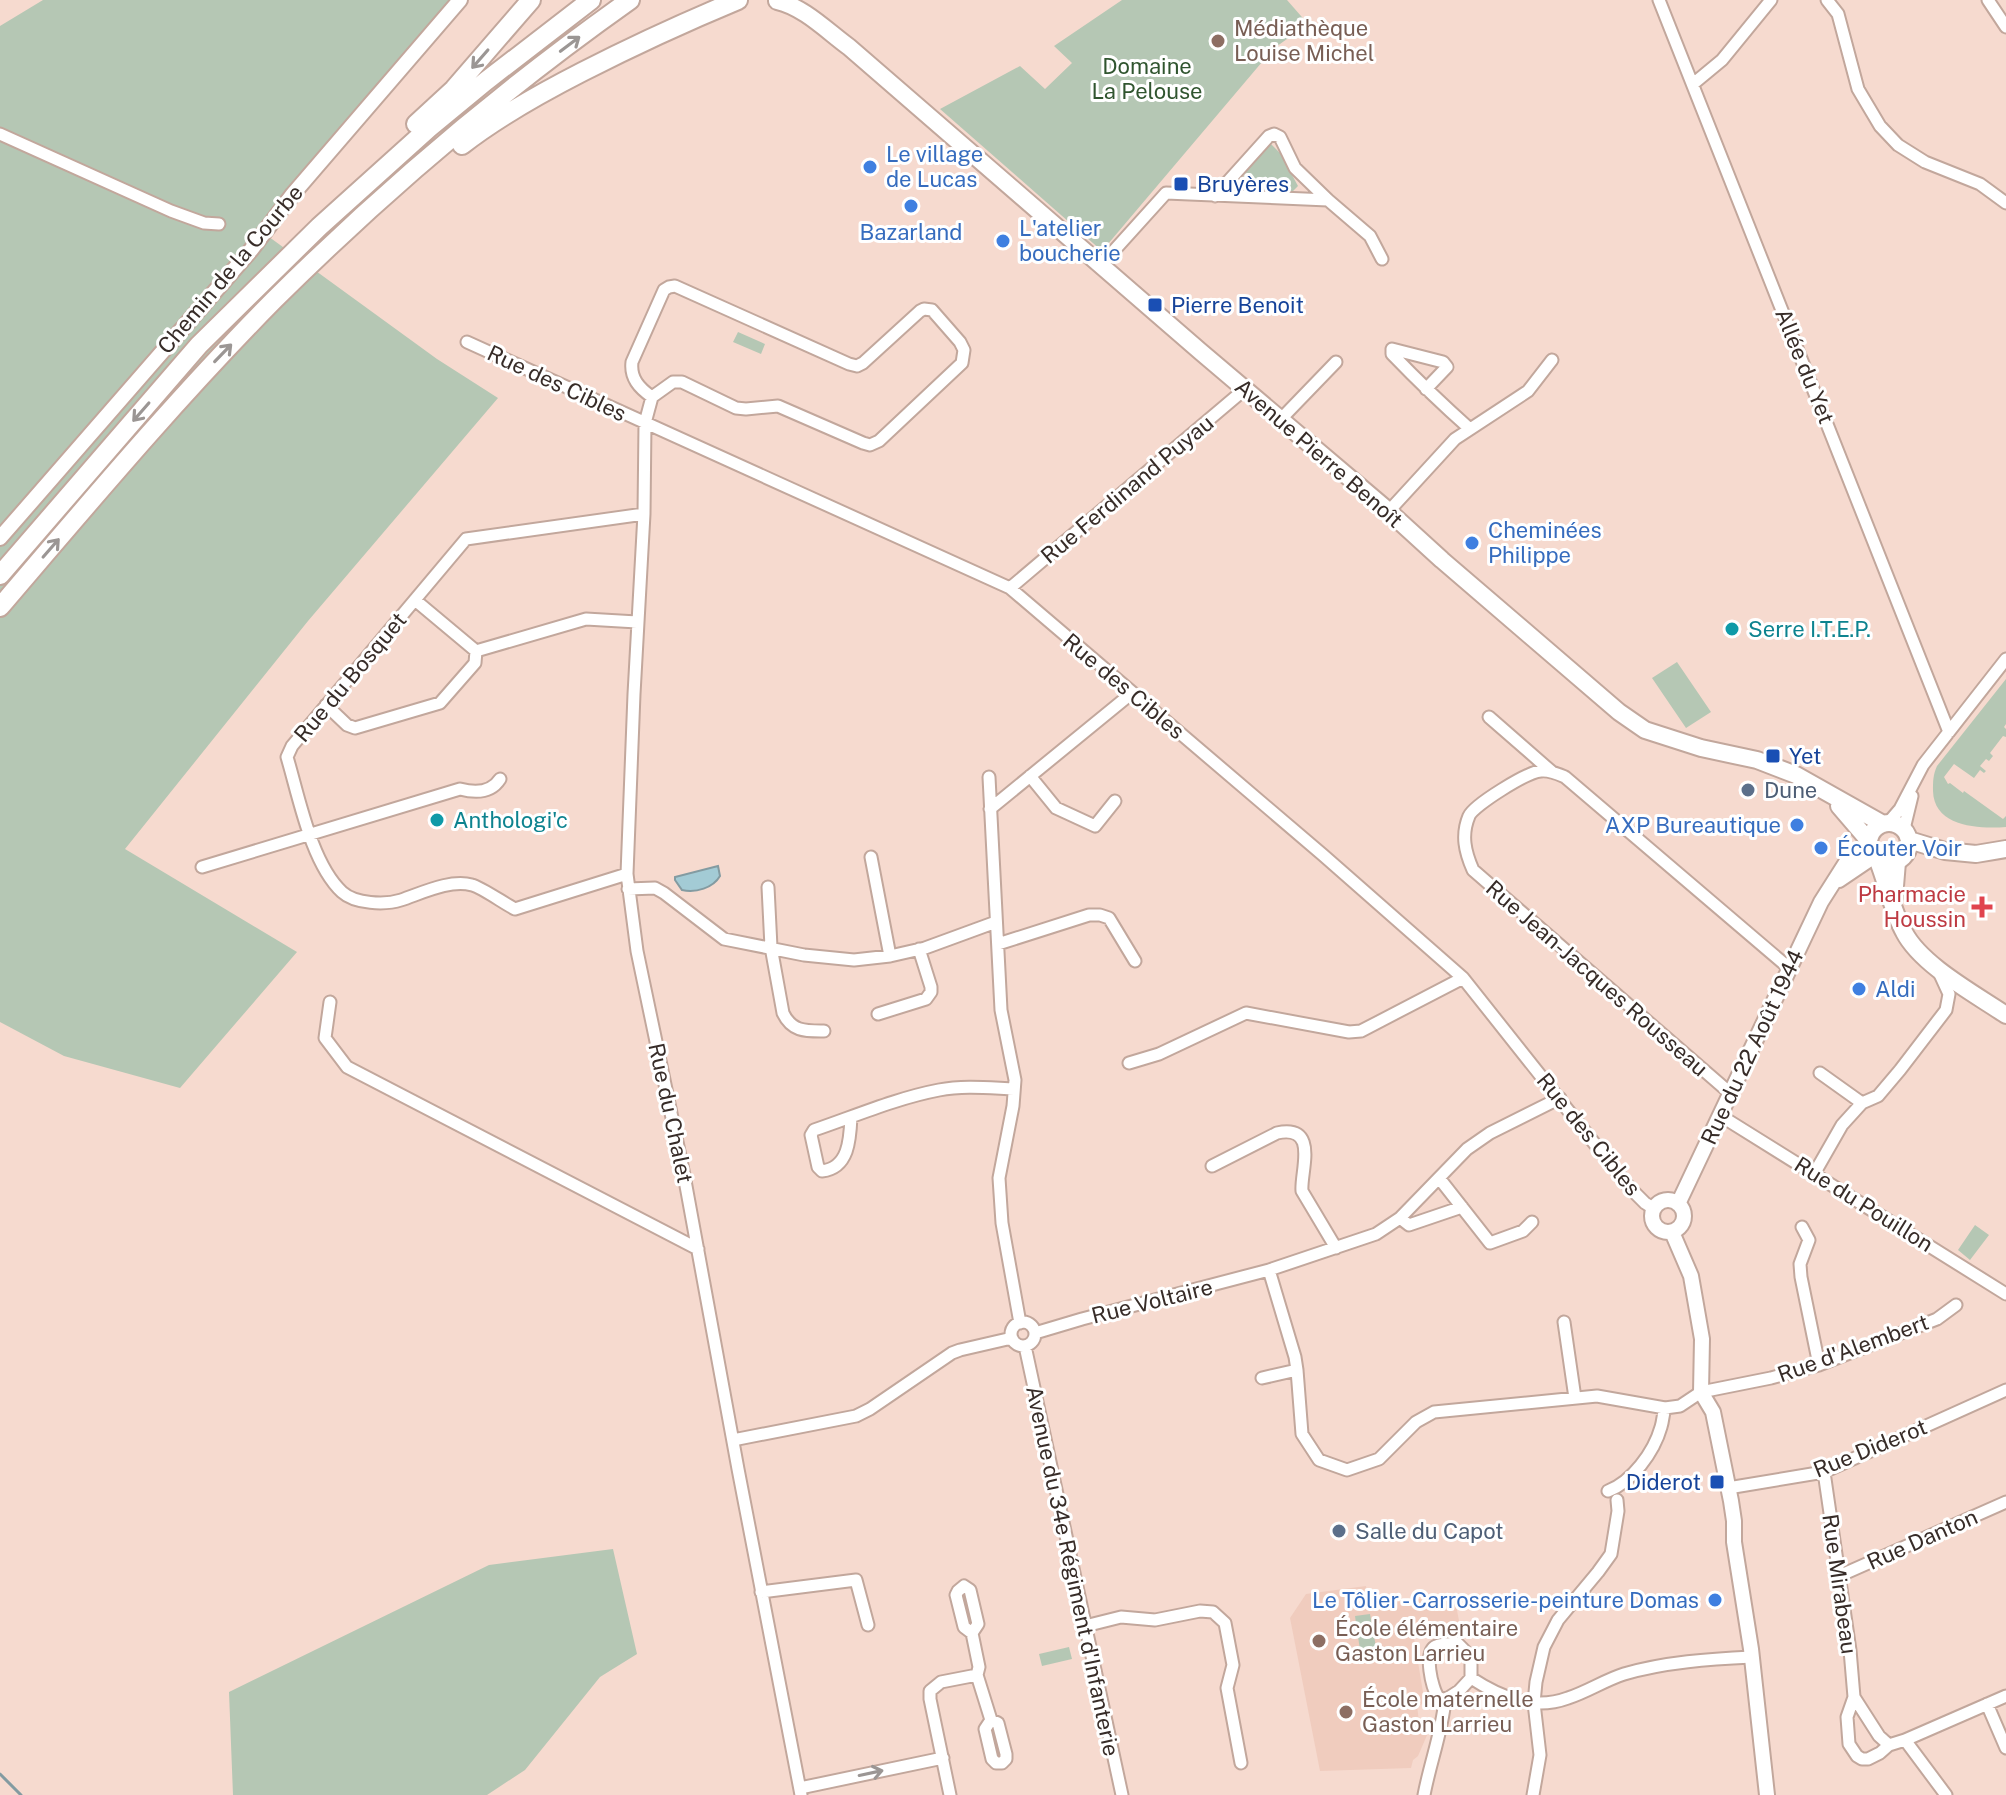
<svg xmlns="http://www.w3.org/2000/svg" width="2006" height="1795" font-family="'Public Sans',sans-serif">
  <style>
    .built { fill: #f0ccbe }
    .green { fill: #b5c7b4 }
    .water { fill: #a3cbd5; stroke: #839ba1; stroke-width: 2 }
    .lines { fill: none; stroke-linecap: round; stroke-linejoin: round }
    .stream { stroke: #839ba1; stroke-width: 3 }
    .minor-casing { stroke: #c2a79c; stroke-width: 15 }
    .tertiary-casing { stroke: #c2a79c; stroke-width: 18 }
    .secondary-casing { stroke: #c2a79c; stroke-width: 20 }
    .primary-casing { stroke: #c2a79c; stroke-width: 20 }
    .trunk-casing { stroke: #c2a79c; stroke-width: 22 }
    .minor { stroke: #fff; stroke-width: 11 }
    .tertiary { stroke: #fff; stroke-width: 14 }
    .secondary { stroke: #fff; stroke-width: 16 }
    .primary { stroke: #fff; stroke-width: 16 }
    .trunk { stroke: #fff; stroke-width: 18 }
    .oneway { stroke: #9b9694 }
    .education-dot { fill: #8d6e63; stroke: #fff; stroke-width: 3 }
    .shop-dot { fill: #3f7fe0; stroke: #fff; stroke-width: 3 }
    .transit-dot { fill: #1a4fb4; stroke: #fff; stroke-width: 3 }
    .culture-dot { fill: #0f9aa8; stroke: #fff; stroke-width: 3 }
    .service-dot { fill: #5c6f8a; stroke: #fff; stroke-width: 3 }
    .health-dot { fill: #e0444e; stroke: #fff; stroke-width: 3 }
    .labels { text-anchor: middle; stroke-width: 6; stroke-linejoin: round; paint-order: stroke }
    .education-label { font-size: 22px; fill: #785e54; stroke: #fff; text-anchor: start }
    .park-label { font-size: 22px; fill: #30552f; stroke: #fff }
    .shop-label { font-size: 22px; fill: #366cbe; stroke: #fff; text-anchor: start }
    .transit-label { font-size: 22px; fill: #164399; stroke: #fff; text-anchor: start }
    .street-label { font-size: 22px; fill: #372c28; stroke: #fff }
    .culture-label { font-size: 22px; fill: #0d838f; stroke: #fff; text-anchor: start }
    .service-label { font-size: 22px; fill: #4e5e75; stroke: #fff; text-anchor: start }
    .health-label { font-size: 22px; fill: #be3a42; stroke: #fff; text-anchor: end }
  </style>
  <rect width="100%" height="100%" fill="#f6dacf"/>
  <path class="built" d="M1366,1586L1368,1601L1374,1605L1442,1596L1456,1605L1460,1626L1453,1625L1413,1632L1425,1704L1417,1705L1419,1722L1431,1721V1726L1418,1756L1413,1760L1411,1768L1320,1771L1290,1618L1306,1594Z"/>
  <path class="green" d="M43,0H455L265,234L437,359L498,398L308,621L125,849L297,952L180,1088L64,1056L0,1022V26Z
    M1122,0H1287L1308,24L1273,49L1102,251L940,109L1020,66L1045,89L1072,63L1054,46Z
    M1271,144L1280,153L1298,186L1292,192L1247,188L1242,184C1243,168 1258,154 1271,144Z
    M738,332L765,344L761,354L733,342Z
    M1677,662L1711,712L1686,728L1652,678Z
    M2006,679V724L2004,727L2006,729V737L2003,736L1990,753L1993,756L1989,761L1986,759L1980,766L1986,771L1984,773L1980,770L1974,778L1954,764L1944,777L1948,784L1950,783L1963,793L1964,791L2003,819L2006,816V827C1979,829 1934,827 1933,791C1933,781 1933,775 1937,766Z
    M1975,1225L1989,1235L1970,1260L1958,1250Z
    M613,1549L637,1654L600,1677L525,1770L487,1795H233L229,1692L489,1565Z
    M1370,1614L1376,1647L1360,1650L1355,1616Z
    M1069,1647L1072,1659L1042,1666L1039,1654Z"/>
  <path class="water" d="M718,866L720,876C713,888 696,893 682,890L675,880V877Z"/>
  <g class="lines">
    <path class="stream" d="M0,1774L21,1795"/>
    <g class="minor-casing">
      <path id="minor" d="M1659,0L1949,732
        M1827,0L1838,14L1858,89L1880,126L1898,145L1925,162L1980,184L2006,203
        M1988,0L2006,27
        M1693,84L1722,60L1771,0
        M0,134L171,211L204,223L219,224
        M1215,196L1269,136L1274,134L1280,137L1295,168L1328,200L1370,236L1382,259
        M1101,265L1166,193L1328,200
        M467,342L1010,588L1323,855L1463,978L1629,1187L1645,1203L1653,1208
        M1426,389L1447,367L1443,362L1392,349V354C1417,380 1443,405 1470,429
        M652,397L673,382H682L736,408L746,409L778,406L863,443L870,445L879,441L962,363L964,350L960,342L932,310L924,309L920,311L863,363L857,366L849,364L675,286L669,287L664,290L632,362C630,378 639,388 652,397L645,423L644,514L634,694L627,874L637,951L684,1175L738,1469L801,1795
        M1280,420L1336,362
        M1388,512L1455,439L1528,391L1552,360
        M1010,588L1245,389
        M415,600L476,651L586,619L637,622
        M326,705L347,725L355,728L440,703L475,663L476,651
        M1489,717L1552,772
        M1030,776L1056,808L1095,826L1115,801
        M989,777L1001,1010L1015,1080L1013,1106L999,1178L1002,1223L1020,1323
        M990,809L1132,693
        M1888,823L1900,809L1923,765L2006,659
        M1904,829L1912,796
        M871,857L890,956
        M202,867L460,789C475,793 491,793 500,779
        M627,874L515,909C505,904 481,887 472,885C450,879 422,893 401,900C385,905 355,904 342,892C311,863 299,797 287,757L292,746L466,539L644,514
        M768,887L771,947L783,1013C792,1032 806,1031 824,1031
        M628,889L655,888L664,893L724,939L804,955L854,960L890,956L925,948L996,922
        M998,944L1089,915H1100L1109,918L1135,961
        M330,1002L325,1038L347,1067L698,1249
        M878,1014L926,999L931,992V987L919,949
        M1129,1063L1159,1054L1246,1013L1349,1032L1361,1031L1463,978
        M1820,1073L1862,1103
        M1730,1093L1473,870C1465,852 1461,835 1469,816C1474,805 1527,772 1541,771C1550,770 1558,774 1565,777L1789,968
        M1721,1116L2006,1294
        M851,1117C850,1139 849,1168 822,1171L818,1167L811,1135L814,1130C855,1116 897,1098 939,1090C964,1085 990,1088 1014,1089
        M1212,1166L1277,1133C1320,1124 1300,1172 1302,1191L1336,1248
        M1814,1174L1842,1125L1862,1103L1878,1096L1900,1070L1946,1010L1949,994L1938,970
        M1439,1178L1490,1243L1523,1231L1532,1222
        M1400,1218L1409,1225L1462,1207
        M1802,1227L1809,1240L1800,1264L1801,1277L1819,1365
        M1011 1334a12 12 0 1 1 24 0a12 12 0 1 1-24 0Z
        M1564,1322L1575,1398
        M1035,1333L1082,1319L1269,1270L1376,1234L1400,1218L1467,1149L1490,1133L1560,1098
        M1025,1346L1122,1795
        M1297,1370L1302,1434L1319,1460L1347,1470L1379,1459L1416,1422L1434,1412L1597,1396L1665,1408L1680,1406L1701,1392L1771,1378L1819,1365L1937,1319L1956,1305
        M1262,1378L1297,1370L1295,1357L1269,1270
        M733,1440L856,1416L870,1409L952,1353L960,1350L1012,1338
        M1824,1472L1850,1650L1854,1697L1847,1717L1849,1744L1857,1756L1862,1759H1868L1880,1753L1889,1745L1905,1740L1946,1795
        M1728,1488L1824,1472L2006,1390
        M1608,1491C1632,1482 1654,1452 1661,1427C1663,1421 1663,1414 1665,1408
        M1839,1576L2006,1502
        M761,1592L856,1580L868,1625
        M1085,1626L1121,1617L1155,1620L1200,1611L1213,1612L1225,1623L1233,1665L1227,1688L1241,1763
        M972,1633L978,1624L970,1590L964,1586L958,1591L956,1595L964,1627L972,1633L979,1667L977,1675
        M1457,1643L1471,1657V1678L1459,1691L1445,1700L1438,1697C1432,1688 1423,1652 1436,1646C1441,1644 1451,1644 1457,1643Z
        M1471,1678C1500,1697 1533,1711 1568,1698C1587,1692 1605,1680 1624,1674C1665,1662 1710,1659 1752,1657
        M1854,1697L1879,1736L1889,1745
        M1987,1704L2006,1748
        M1905,1740L2006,1696
        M800,1788L943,1758
        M950,1795L930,1699V1691L941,1682L977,1675L991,1720L998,1723L1006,1754V1759L1002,1763H996L992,1759L985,1729L991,1720
        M1424,1795C1430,1763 1442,1732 1445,1700
        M1533,1795L1540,1755L1534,1703L1536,1682L1544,1647L1558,1620L1598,1572L1611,1554L1618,1511L1617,1500"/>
    </g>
    <g class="tertiary-casing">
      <path id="tertiary" d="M0,538L251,250L293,194L460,0
        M1839,880L1873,857
        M1652 1216a16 16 0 1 1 32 0a16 16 0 1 1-32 0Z
        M1678,1204L1821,902L1847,861L1868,844
        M1672,1232L1691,1276L1702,1339L1701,1392L1713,1412L1731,1501L1734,1521V1542L1751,1649L1767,1795"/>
    </g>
    <g class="secondary-casing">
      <path id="secondary" d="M1878,861C1887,884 1892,910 1904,932C1921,965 1975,994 2006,1015
        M1894,898L1897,862"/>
    </g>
    <g class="primary-casing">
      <path id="primary" d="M777,1C804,7 827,31 849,47L1201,352L1385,508L1442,560L1619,712L1645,730L1701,748L1757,760L1796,775L1883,824
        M1839,806L1869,841
        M1869 843a20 20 0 1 1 40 0a20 20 0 1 1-40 0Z
        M1909,840L1945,851L1976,854L2006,849"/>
    </g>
    <g class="trunk-casing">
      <path id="trunk" d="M416,124L454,89L531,0
        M462,145C499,116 541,93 582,72C633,46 685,22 738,0
        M0,575L199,345L319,227L429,128L486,81L591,0
        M0,607C89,503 177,398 274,300C384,191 504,89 630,0"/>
    </g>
    <use href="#minor" class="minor"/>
    <use href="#tertiary" class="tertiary"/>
    <use href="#secondary" class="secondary"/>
    <use href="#primary" class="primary"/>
    <use href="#trunk" class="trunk"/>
  </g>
  <defs><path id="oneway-shaft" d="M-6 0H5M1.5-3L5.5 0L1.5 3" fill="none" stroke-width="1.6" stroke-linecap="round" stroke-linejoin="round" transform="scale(2)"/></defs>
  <g class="oneway">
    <use href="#oneway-shaft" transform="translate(570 44) rotate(-37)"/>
    <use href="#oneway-shaft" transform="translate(480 59) rotate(131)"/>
    <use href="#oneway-shaft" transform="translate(223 353) rotate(-46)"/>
    <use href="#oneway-shaft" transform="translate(141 412) rotate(131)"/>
    <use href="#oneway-shaft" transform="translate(51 548) rotate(-49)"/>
    <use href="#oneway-shaft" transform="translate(871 1773) rotate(-12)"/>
  </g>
  <g class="education-dot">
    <circle cx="1218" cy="41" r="8"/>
    <circle cx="1319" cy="1641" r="8"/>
    <circle cx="1346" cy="1712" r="8"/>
  </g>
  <g class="shop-dot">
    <circle cx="870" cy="167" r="8"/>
    <circle cx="911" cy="206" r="8"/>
    <circle cx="1003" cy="241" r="8"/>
    <circle cx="1472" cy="543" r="8"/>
    <circle cx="1797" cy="825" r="8"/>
    <circle cx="1821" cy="848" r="8"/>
    <circle cx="1859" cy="989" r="8"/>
    <circle cx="1715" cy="1600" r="8"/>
  </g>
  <g class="transit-dot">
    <rect x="1173" y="176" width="16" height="16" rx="4"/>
    <rect x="1147" y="297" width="16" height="16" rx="4"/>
    <rect x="1765" y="748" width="16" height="16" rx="4"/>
    <rect x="1709" y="1474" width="16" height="16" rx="4"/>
  </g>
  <g class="culture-dot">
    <circle cx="1732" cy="629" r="8"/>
    <circle cx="437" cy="820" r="8"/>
  </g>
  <g class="service-dot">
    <circle cx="1748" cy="790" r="8"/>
    <circle cx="1339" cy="1531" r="8"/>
  </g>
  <path class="health-dot" d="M1978 895h8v8h8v8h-8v8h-8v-8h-8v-8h8z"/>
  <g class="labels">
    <g class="education-label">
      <text x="1234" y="36">Médiathèque<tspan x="1234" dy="25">Louise Michel</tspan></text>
      <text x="1335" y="1636">École élémentaire<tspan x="1335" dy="25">Gaston Larrieu</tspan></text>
      <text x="1362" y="1707">École maternelle<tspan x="1362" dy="25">Gaston Larrieu</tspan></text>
    </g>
    <g class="park-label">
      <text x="1147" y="74">Domaine<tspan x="1147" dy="25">La Pelouse</tspan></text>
    </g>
    <g class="shop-label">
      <text x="886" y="162">Le village<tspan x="886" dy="25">de Lucas</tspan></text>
      <text x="1019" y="236">L'atelier<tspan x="1019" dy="25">boucherie</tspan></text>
      <text x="911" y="240" text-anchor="middle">Bazarland</text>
      <text x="1488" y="538">Cheminées<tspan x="1488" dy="25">Philippe</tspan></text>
      <text x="1781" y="833" text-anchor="end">AXP Bureautique</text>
      <text x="1837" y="856">Écouter Voir</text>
      <text x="1875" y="997">Aldi</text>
      <text x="1699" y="1608" text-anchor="end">Le Tôlier - Carrosserie-peinture Domas</text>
    </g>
    <g class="transit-label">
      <text x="1197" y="192">Bruyères</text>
      <text x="1171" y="313">Pierre Benoit</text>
      <text x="1789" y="764">Yet</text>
      <text x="1701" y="1490" text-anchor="end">Diderot</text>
    </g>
    <g class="street-label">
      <text transform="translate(230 269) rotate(-50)" y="8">Chemin de la Courbe</text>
      <text transform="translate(1805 366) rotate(68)" y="8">Allée du Yet</text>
      <text transform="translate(557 383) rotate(25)" y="8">Rue des Cibles</text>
      <text transform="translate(1319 453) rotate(41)" y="8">Avenue Pierre Benoît</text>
      <text transform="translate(1127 489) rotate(-40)" y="8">Rue Ferdinand Puyau</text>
      <text transform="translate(350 677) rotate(-50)" y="8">Rue du Bosquet</text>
      <text transform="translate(1124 686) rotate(40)" y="8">Rue des Cibles</text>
      <text transform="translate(1597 978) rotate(41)" y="8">Rue Jean-Jacques Rousseau</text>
      <text transform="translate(1752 1047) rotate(-65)" y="8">Rue du 22 Août 1944</text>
      <text transform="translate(671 1113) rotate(78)" y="8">Rue du Chalet</text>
      <text transform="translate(1589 1134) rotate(51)" y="8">Rue des Cibles</text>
      <text transform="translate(1864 1204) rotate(32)" y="8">Rue du Pouillon</text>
      <text transform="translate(1152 1301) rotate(-14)" y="8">Rue Voltaire</text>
      <text transform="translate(1853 1348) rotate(-20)" y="8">Rue d'Alembert</text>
      <text transform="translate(1870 1448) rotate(-22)" y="8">Rue Diderot</text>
      <text transform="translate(1922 1539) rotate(-24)" y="8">Rue Danton</text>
      <text transform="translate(1073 1571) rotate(78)" y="8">Avenue du 34e Régiment d'Infanterie</text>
      <text transform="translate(1840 1584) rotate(82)" y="8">Rue Mirabeau</text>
    </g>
    <g class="culture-label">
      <text x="1748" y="637">Serre I.T.E.P.</text>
      <text x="453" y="828">Anthologi'c</text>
    </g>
    <g class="service-label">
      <text x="1764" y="798">Dune</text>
      <text x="1355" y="1539">Salle du Capot</text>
    </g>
    <g class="health-label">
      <text x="1966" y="902">Pharmacie<tspan x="1966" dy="25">Houssin</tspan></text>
    </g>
  </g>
</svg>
